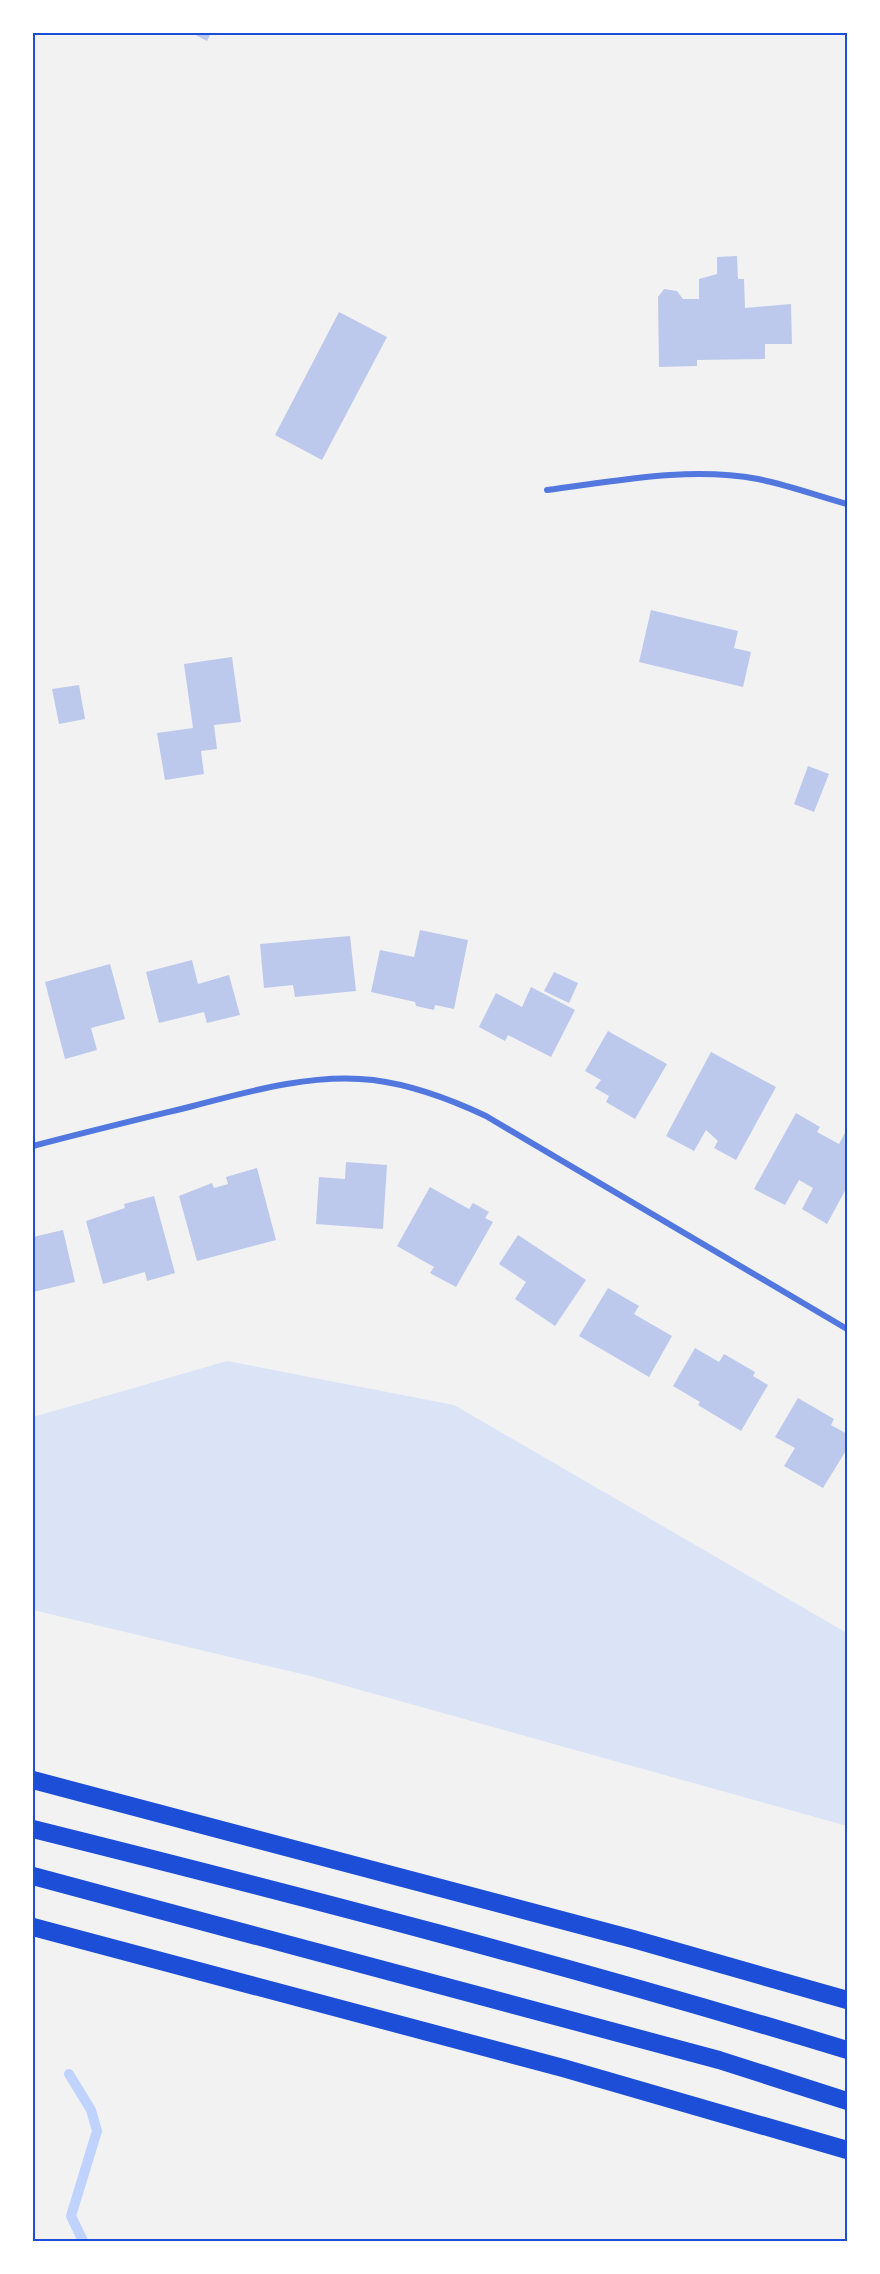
<svg xmlns="http://www.w3.org/2000/svg" width="880" height="2274" font-family="'Titillium Web',sans-serif">
  <style>
    .green { fill: #dbe4f7 }
    .lines { fill: none; stroke-linecap: round; stroke-linejoin: round }
    .stream { stroke: #bfd3fe; stroke-width: 10 }
    .building { fill: #bdc9ec }
    .minor { stroke: #5277de; stroke-width: 6 }
    .motorway { stroke: #1d4ed8; stroke-width: 18 }
    .neatline { fill: none; stroke: #1d4ed8; stroke-width: 2 }
  </style>
  <rect width="100%" height="100%" fill="#f2f2f2"/>
  <path class="green" d="M227,1361L454,1405L847,1633V1826L310,1676L33,1610V1417Z"/>
  <g class="lines">
    <path class="stream" d="M69,2074L91,2110L97,2131L71,2216L83,2241"/>
  </g>
  <path class="building" d="M192,33H211L207,41Z
    M737,256L738,279H744L745,308L791,304L792,344H765V359L697,360V366L659,367L658,297L664,289L677,291L683,299H699V279L717,274V257Z
    M339,312L387,337L322,460L275,435Z
    M651,610L738,631L734,648L751,652L743,687L639,662Z
    M232,657L241,722L214,725L217,749L201,751L204,774L165,780L157,733L193,728L184,664Z
    M79,685L85,719L59,724L52,689Z
    M808,766L829,774L814,812L794,804Z
    M420,930L468,940L454,1009L435,1005L434,1010L416,1006L415,1002L371,992L380,950L414,957Z
    M350,936L356,991L295,997L293,985L264,988L260,944Z
    M192,960L198,984L229,975L240,1015L207,1023L204,1012L159,1023L146,972Z
    M110,964L125,1019L91,1028L97,1050L65,1059L45,982Z
    M554,972L578,983L569,1003L544,991Z
    M531,987L575,1010L551,1057L508,1035L505,1041L479,1027L496,993L522,1007Z
    M608,1031L667,1064L635,1119L606,1102L609,1096L595,1088L601,1080L585,1071Z
    M711,1052L776,1087L736,1160L714,1148L718,1141L706,1130L694,1151L666,1136Z
    M796,1113L820,1127L817,1132L839,1144L847,1129V1187L827,1224L802,1209L813,1188L799,1180L785,1205L754,1189Z
    M346,1162L387,1165L383,1229L316,1224L319,1177L345,1179Z
    M257,1168L276,1240L197,1261L179,1196L212,1183L214,1188L228,1184L226,1177Z
    M430,1187L469,1209L473,1203L489,1212L485,1218L493,1222L456,1287L430,1273L434,1267L397,1246Z
    M154,1196L175,1273L147,1281L145,1272L103,1284L86,1221L125,1208L124,1204Z
    M63,1230L75,1282L33,1292V1237Z
    M518,1235L586,1280L555,1326L515,1299L526,1282L499,1264Z
    M608,1288L639,1306L634,1314L672,1336L649,1377L579,1336Z
    M695,1348L719,1362L724,1354L755,1372L753,1376L768,1385L741,1431L698,1405L700,1402L673,1386Z
    M798,1398L834,1419L831,1425L847,1434V1449L823,1488L784,1466L795,1448L775,1437Z"/>
  <g class="lines">
    <path class="minor" d="M547,490C616,481 689,466 758,479C788,485 818,496 847,504
      M33,1146C86,1132 140,1119 193,1106C250,1091 314,1073 373,1080C413,1085 450,1099 486,1116L847,1329"/>
    <path class="motorway" d="M33,1780L633,1939L847,2000
      M33,1829C306,1897 578,1968 847,2050
      M33,1876L719,2060L847,2101
      M33,1927L563,2068L847,2150"/>
  </g>
  <rect width="880" height="2274" fill="none" stroke="#ffffff" stroke-width="69"/>
  <rect x="34" y="34" width="812" height="2206" class="neatline"/>
</svg>
